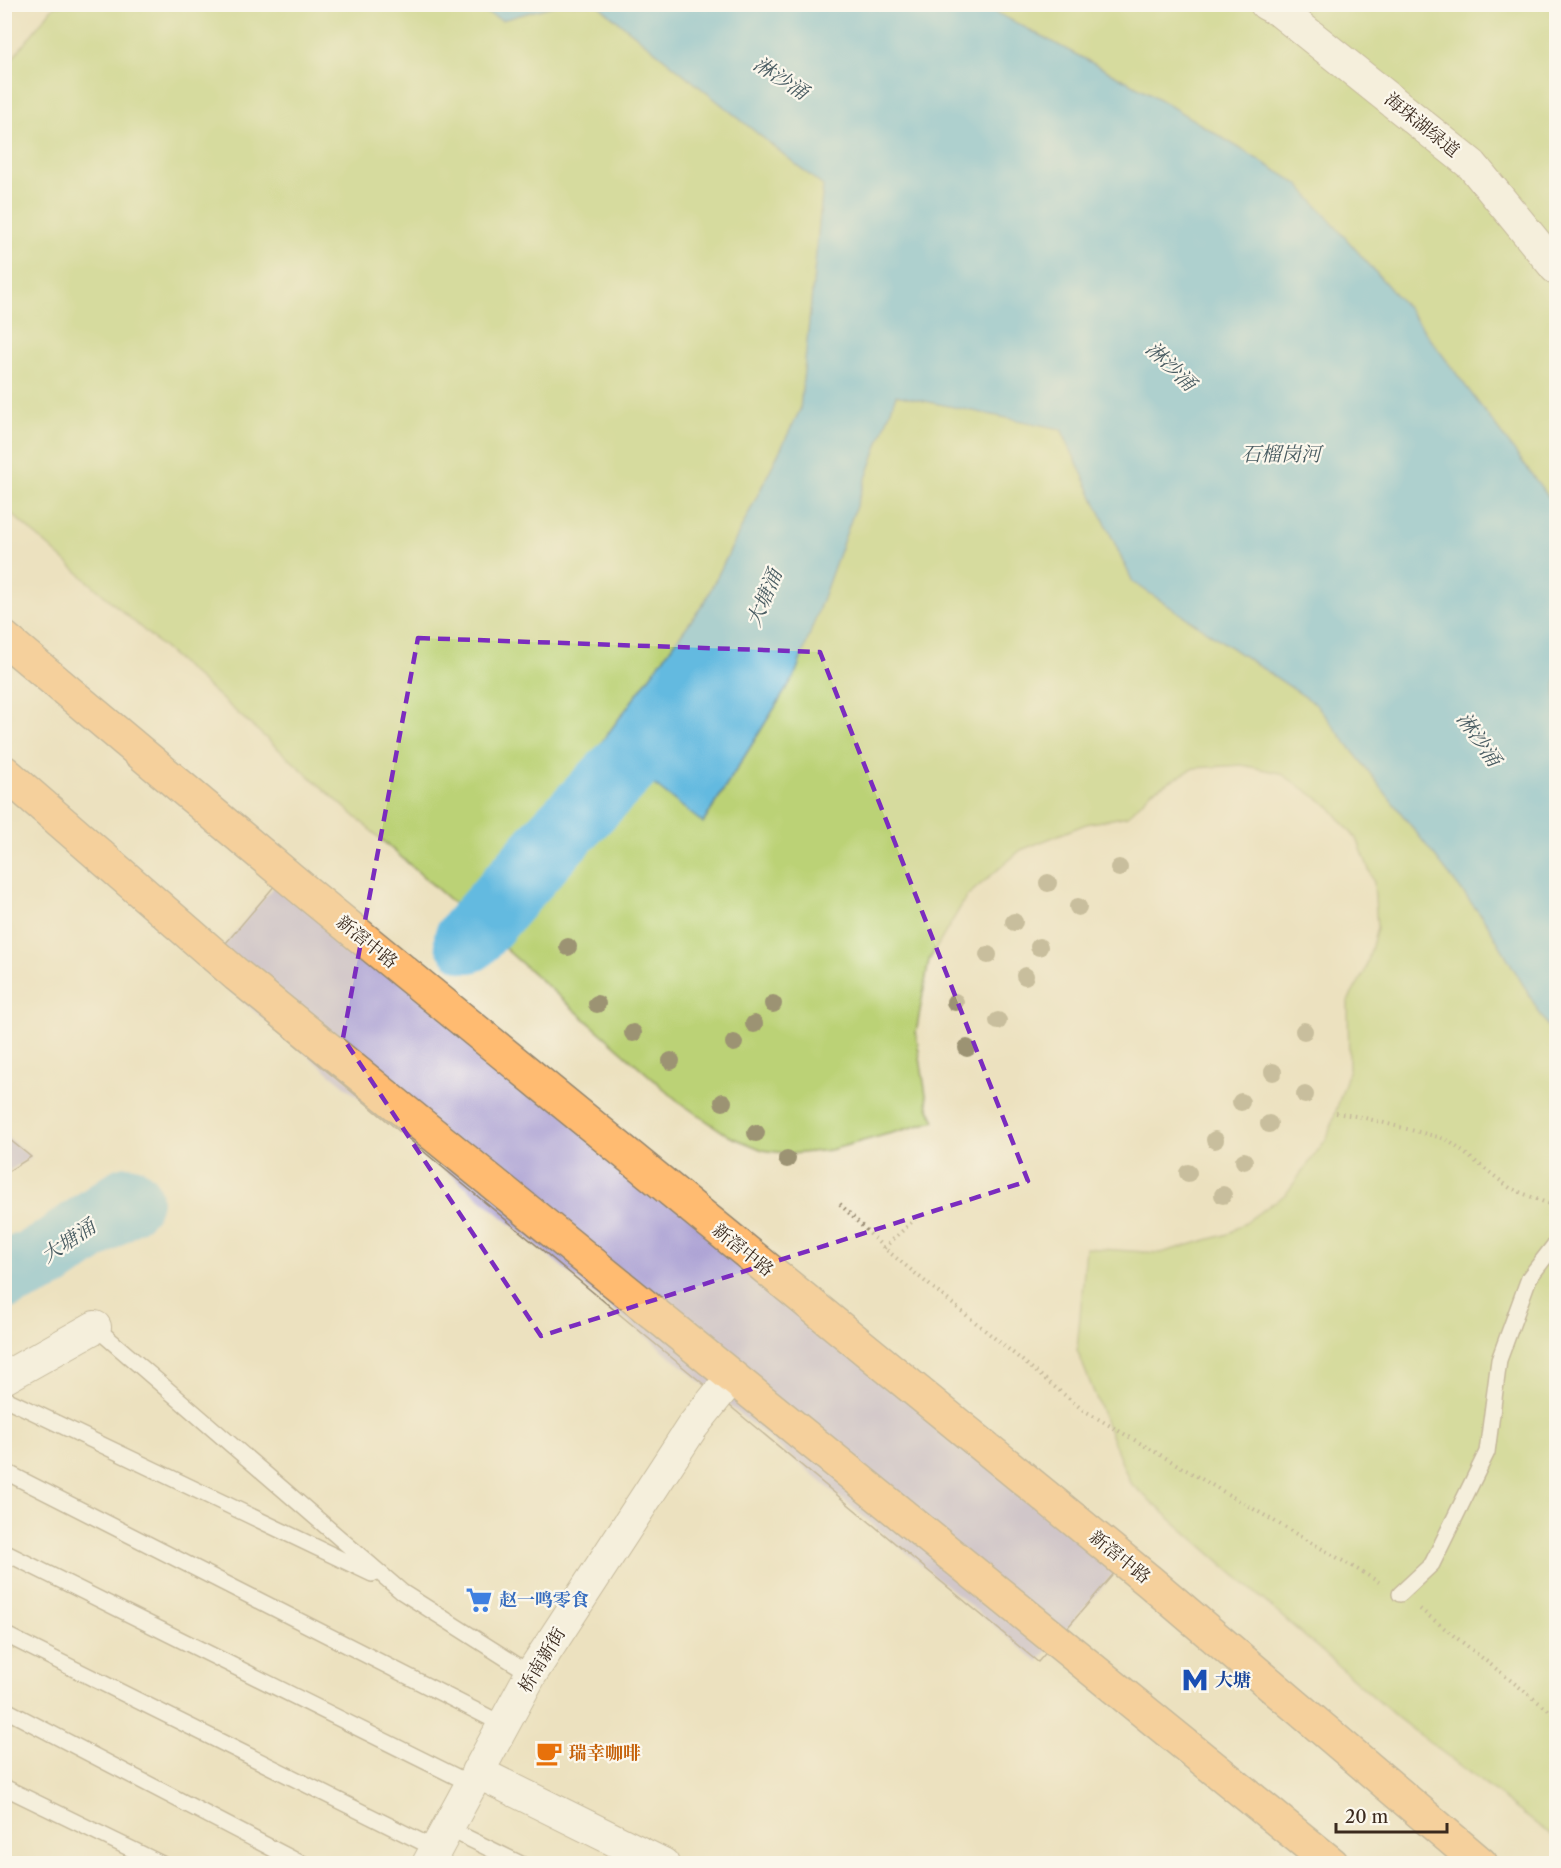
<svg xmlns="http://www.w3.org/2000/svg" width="1561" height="1868" font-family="'Libre Caslon Text','Noto Serif SC',serif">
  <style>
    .green { fill: #bbd276; stroke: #7b7e4a; stroke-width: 1.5 }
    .water { fill: #63bae0; stroke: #4f727f; stroke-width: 1.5 }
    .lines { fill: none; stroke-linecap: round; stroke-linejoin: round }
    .river { stroke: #63bae0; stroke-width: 68 }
    .building { fill: #aea4d5 }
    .lane-casing { stroke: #94866e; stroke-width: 18 }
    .street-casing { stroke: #94866e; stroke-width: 34 }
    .highway-casing { stroke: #94866e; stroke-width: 36 }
    .path { stroke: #94866e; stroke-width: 4; stroke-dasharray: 1.5 4.5; stroke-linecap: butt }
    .lane { stroke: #fff; stroke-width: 15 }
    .street { stroke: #fff; stroke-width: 32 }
    .highway { stroke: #ffbb71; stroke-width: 33 }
    .tree { fill: #9c9373 }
    .marked { fill: none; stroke: #7b2cbf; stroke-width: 4.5; stroke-dasharray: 12 8; stroke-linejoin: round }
    .labels { text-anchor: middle; stroke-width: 4.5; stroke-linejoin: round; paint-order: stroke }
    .street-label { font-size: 18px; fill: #3b2a1e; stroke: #fbf7ec }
    .shop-label { font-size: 18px; font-weight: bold; fill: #366cbe; stroke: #fbf7ec; text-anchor: start }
    .transit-label { font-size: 18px; font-weight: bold; fill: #164399; stroke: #fbf7ec; text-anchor: start }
    .food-label { font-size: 18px; font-weight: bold; fill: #c56008; stroke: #fbf7ec; text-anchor: start }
    .water-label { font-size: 20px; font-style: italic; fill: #495c62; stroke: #fbf7ec }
  </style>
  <rect width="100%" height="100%" fill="#fbf7ec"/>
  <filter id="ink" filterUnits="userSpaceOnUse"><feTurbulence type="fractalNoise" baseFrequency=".0167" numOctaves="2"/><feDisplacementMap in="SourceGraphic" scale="12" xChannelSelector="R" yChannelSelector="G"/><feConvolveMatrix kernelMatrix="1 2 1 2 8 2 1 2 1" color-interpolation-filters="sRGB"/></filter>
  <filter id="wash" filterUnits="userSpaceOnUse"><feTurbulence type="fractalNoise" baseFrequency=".008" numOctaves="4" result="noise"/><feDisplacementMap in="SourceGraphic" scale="24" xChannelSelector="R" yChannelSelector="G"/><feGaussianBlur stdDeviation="1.35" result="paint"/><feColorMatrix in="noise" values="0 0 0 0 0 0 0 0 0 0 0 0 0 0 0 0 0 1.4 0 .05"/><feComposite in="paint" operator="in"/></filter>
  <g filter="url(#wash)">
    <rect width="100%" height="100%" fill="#ece1bf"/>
    <path class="green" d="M468,4L502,20L556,5H598L823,186L800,410L704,603L601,743L704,822L795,675L896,395L1061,429L1133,582L1316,704L1487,923L1552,1034L1556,1037V1839L1399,1719L1130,1483L1077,1350L1086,1248L1160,1253L1228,1234L1286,1194L1327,1138L1349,1071L1348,1001L1365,971L1377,928L1374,883L1358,841L1329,806L1280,773L1242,765L1194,768L1152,791L1128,816L1086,824L1021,850L967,896L929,960L916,1033L928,1107L935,1121L830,1150L791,1154L763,1150L729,1136L679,1102L5,508L4,69L55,5Z
      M982,5H1552L1556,9V507L1408,309L1298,184L1149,93Z"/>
    <path class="water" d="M468,5V4L556,5L502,20Z
      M598,5H982L1149,93L1298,184L1408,309L1556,507V1037L1552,1034L1487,923L1316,704L1133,582L1061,429L896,395L795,675L703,823L601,743L704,603L800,410L823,186Z"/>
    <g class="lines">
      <path class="river" d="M468,939L557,837L691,698
        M4,1276L46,1257L128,1200"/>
    </g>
    <g id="blocks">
      <path class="building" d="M293,864L1122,1564L1038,1662L204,969Z
        M4,1135L31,1157L4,1174Z"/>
    </g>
  </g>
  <g filter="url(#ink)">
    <use href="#blocks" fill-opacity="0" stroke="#94866e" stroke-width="1.5"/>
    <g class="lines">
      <g class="lane-casing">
        <path id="lane" d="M95,1327L402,1592L531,1674
          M4,1398L372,1574
          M4,1471L504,1725
          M4,1552L471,1784
          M1400,1594L1432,1564L1487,1452L1499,1360L1529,1278L1556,1243
          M4,1634L436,1849
          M4,1709L302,1864
          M4,1787L162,1864
          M447,1828L521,1864"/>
      </g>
      <g class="street-casing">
        <path id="street" d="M1266,4L1281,12L1472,165L1556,268
          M4,1378L95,1327
          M477,1772L663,1864
          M428,1864L531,1674L692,1427L732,1377"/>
      </g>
      <g class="highway-casing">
        <path id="highway" d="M4,638L305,891L1149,1581L1481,1864
          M4,772L237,975L1332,1864"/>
      </g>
      <path class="path" d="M1336,1113L1361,1117L1446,1139L1510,1188L1556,1207
        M840,1204L884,1248L1083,1410L1379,1582
        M884,1248L915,1219
        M1420,1609L1556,1716"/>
      <use href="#lane" class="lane"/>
      <use href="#street" class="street"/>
      <use href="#highway" class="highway"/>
    </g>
    <g class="tree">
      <circle cx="1119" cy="868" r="9"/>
      <circle cx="1048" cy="883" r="9"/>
      <circle cx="1078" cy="907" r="9"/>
      <circle cx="1014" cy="922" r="9"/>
      <circle cx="568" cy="947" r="9"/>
      <circle cx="1039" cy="947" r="9"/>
      <circle cx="988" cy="955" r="9"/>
      <circle cx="1025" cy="976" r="9"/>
      <circle cx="955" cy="1002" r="9"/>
      <circle cx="597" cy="1004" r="9"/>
      <circle cx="773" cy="1004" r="9"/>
      <circle cx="998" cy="1021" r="9"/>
      <circle cx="754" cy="1024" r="9"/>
      <circle cx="1304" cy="1031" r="9"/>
      <circle cx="633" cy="1033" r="9"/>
      <circle cx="734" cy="1043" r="9"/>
      <circle cx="967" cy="1048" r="9"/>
      <circle cx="671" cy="1061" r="9"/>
      <circle cx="1273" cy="1072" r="9"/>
      <circle cx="1305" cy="1095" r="9"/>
      <circle cx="723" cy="1102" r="9"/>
      <circle cx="1241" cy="1102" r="9"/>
      <circle cx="1269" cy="1124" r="9"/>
      <circle cx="756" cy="1133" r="9"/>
      <circle cx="1215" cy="1140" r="9"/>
      <circle cx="787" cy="1159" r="9"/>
      <circle cx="1244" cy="1161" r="9"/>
      <circle cx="1188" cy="1173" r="9"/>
      <circle cx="1223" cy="1195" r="9"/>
    </g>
  </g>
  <path d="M0 0H1561V1868H0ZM418,638L820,652L1028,1181L541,1336L343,1038Z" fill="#ece1bf" fill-opacity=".55" fill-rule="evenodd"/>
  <path class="marked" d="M418,638L820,652L1028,1181L541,1336L343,1038Z"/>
  <defs>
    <g id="supermarket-bare" transform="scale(2.07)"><path d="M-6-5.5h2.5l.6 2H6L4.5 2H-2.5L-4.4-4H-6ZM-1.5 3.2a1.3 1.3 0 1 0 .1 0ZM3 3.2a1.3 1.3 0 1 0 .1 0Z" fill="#3f7fe0" stroke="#fbf7ec" stroke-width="2.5" paint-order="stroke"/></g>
    <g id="metro-bare" transform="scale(2.07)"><path d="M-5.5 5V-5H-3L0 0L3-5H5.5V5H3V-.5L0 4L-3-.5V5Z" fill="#1a4fb4" stroke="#fbf7ec" stroke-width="2.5" paint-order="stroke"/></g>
    <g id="cafe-bare" transform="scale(2.07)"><path d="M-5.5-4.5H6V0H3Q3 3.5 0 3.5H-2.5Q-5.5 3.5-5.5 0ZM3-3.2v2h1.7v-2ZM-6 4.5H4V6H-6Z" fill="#e8710a" stroke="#fbf7ec" stroke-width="2.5" paint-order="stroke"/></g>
  </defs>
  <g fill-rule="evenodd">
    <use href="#supermarket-bare" x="479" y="1600"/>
    <use href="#metro-bare" x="1195" y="1680"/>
    <use href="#cafe-bare" x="549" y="1753"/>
  </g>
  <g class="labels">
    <g class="street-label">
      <text transform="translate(1422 125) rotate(39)" y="6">海珠湖绿道</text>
      <text transform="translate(367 942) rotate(39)" y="6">新滘中路</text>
      <text transform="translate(743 1250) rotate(39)" y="6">新滘中路</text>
      <text transform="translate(1120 1557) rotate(39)" y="6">新滘中路</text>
      <text transform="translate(542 1660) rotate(-59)" y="6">桥南新街</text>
    </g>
    <g class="shop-label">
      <text x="499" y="1606">赵一鸣零食</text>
    </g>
    <g class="transit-label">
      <text x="1215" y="1686">大塘</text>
    </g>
    <g class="food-label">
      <text x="569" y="1759">瑞幸咖啡</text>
    </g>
    <g class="water-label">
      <text transform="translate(781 78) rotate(33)" y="7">淋沙涌</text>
      <text transform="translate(1171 366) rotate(44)" y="7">淋沙涌</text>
      <text x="1281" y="461">石榴岗河</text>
      <text transform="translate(764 598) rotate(-67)" y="7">大塘涌</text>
      <text transform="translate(1479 739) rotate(55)" y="7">淋沙涌</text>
      <text transform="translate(68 1241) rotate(-34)" y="7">大塘涌</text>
    </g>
  </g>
  <rect width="1561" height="1868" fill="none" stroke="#fbf7ec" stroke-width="24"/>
  <path d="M1336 1823v9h111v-9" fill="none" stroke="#3b2a1e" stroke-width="3"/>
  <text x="1345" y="1823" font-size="18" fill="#3b2a1e" stroke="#fbf7ec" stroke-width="4.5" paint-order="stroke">20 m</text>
</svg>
